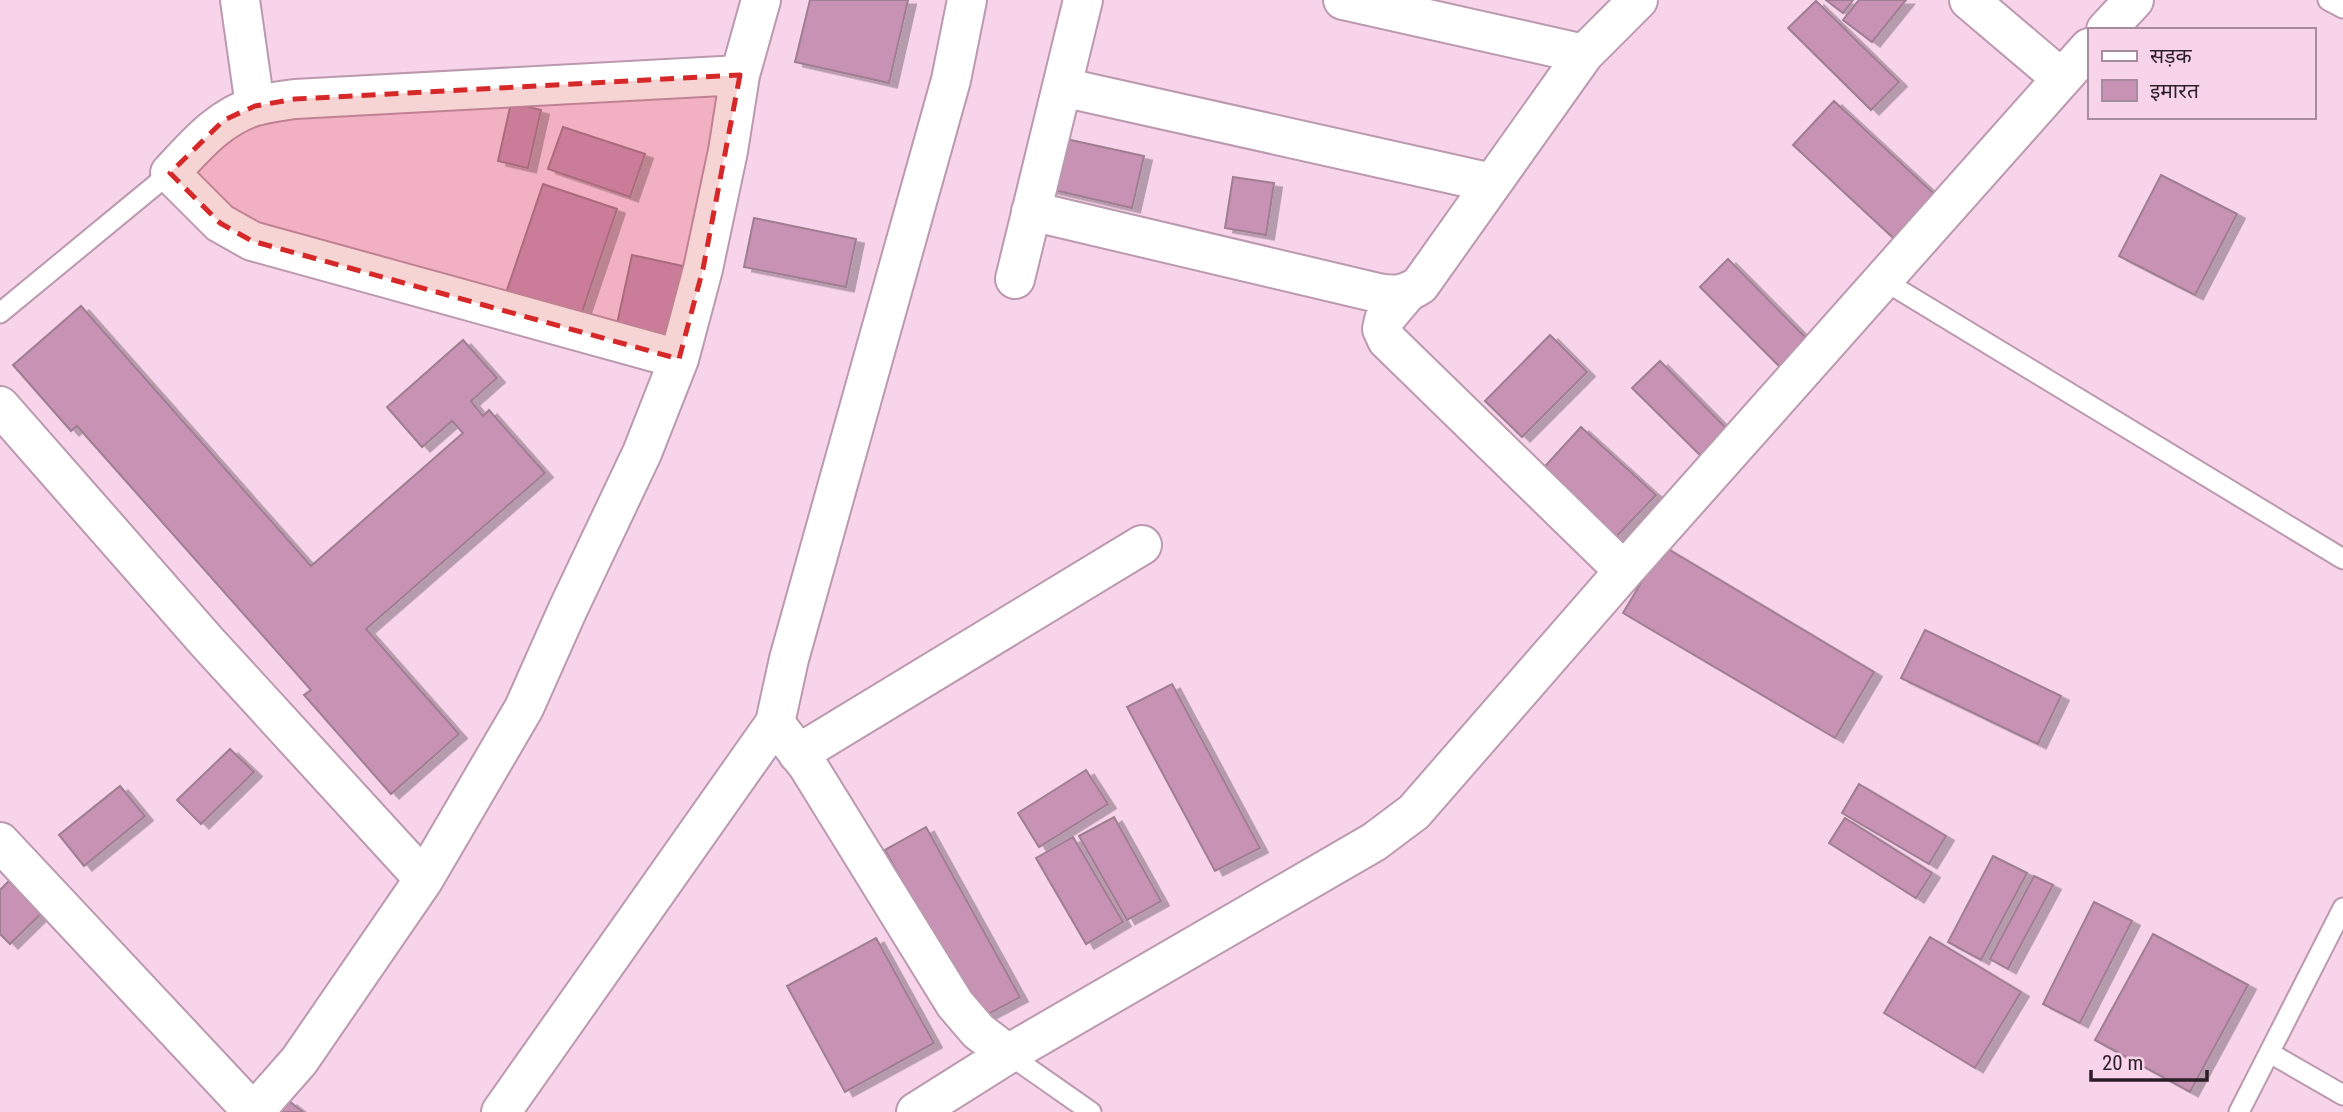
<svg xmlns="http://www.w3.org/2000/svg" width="2343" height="1112" font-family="'Roboto Condensed','Noto Sans Devanagari',sans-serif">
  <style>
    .building { fill: #c792b4; stroke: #9f7e92; stroke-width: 2; filter: url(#shadow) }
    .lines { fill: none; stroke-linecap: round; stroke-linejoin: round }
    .lane-casing { stroke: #bb99ae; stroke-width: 23 }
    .street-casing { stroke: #bb99ae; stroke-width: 42 }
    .lane { stroke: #fff; stroke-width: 19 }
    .street { stroke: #fff; stroke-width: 38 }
    .marked { fill: #d62828; fill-opacity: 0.2; stroke: #d62828; stroke-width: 5; stroke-dasharray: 14 9; stroke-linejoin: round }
  </style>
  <defs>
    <filter id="shadow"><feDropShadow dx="8" dy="4.5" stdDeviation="0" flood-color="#0004"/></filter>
  </defs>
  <rect width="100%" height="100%" fill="#f8d4ea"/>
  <path class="building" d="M810,0H908L889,83L795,62Z
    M1826,0H1853L1843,13Z
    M1859,0H1906L1872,42L1843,20Z
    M1816,1L1899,82L1871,110L1788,28Z
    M1834,101L1945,204L1904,248L1793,145Z
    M511,103L541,110L528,168L498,161Z
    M563,127L645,154L630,197L548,169Z
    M1057,137L1144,156L1132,208L1045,188Z
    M2161,175L2237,214L2195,295L2119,256Z
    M1233,177L1274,183L1266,235L1225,228Z
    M543,184L617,209L580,318L506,293Z
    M754,218L856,239L846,287L744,267Z
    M632,255L683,266L668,336L617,324Z
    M1728,259L1812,344L1784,371L1700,287Z
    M81,306L311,566L463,433L452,421L422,447L387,407L463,340L497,378L471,401L483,416L489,410L545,473L366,629L459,734L391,794L304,695L311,690L77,426L71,431L13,365Z
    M1550,335L1587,372L1522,437L1485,401Z
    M1660,361L1732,434L1705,460L1632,388Z
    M1581,427L1656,495L1612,541L1538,474Z
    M1663,546L1874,672L1835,738L1623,613Z
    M1925,630L2061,696L2038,744L1901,678Z
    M1172,684L1260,848L1215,871L1127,707Z
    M230,749L254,772L201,824L177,800Z
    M1086,770L1108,804L1039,847L1018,813Z
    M1859,784L1946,836L1929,864L1842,813Z
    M120,786L145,816L84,866L59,835Z
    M1114,817L1161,901L1127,920L1079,836Z
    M1845,818L1932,873L1916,898L1829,843Z
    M926,827L1020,997L979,1019L885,850Z
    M1073,837L1123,922L1086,944L1036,858Z
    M1993,856L2027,873L1981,960L1948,942Z
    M20,870L53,902L10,944L0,934V890Z
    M2034,876L2053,885L2008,969L1990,959Z
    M2094,902L2132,921L2080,1023L2043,1004Z
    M2153,934L2248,985L2190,1092L2095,1040Z
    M1930,937L2021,992L1975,1068L1884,1013Z
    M876,938L934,1043L845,1092L787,986Z
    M289,1101L303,1112H280Z"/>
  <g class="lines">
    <g class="lane-casing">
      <path id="lane" d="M2328,0L2343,8
        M1883,280L2343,559
        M0,313L170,173
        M2270,1053L2343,1095
        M1008,1054L1091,1112
        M2239,1112L2343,908"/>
    </g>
    <g class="street-casing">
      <path id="street" d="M240,0L255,106
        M1343,0L1584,54
        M1969,0L2061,78
        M2106,30L2134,0
        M1062,87L1492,183
        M1031,211L1378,293C1396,296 1405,295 1420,285L1584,54L1638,0
        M1015,279L1083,0
        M1406,294L1384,320L1382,329L1387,340L1624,571
        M679,359L252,241L220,223L170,173C195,146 220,116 256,106C269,102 282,101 295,99L740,75
        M0,406L208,643L424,879
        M775,723L808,766L955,1004L978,1031L1008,1054
        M798,754L1142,545
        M0,842L253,1112
        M254,1112L299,1061L424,879L524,708L568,609L642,453L679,359L703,269L728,151L740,75L761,0
        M501,1112L775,723L789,659L951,80L967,0
        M916,1112L1008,1054L1374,842L1414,812L1624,571L2089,48"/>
    </g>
    <use href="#lane" class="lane"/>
    <use href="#street" class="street"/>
  </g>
  <path class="marked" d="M740,75L703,269L679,359L252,241L220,223L170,173L224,120L255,106L295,99Z"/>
  <rect x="2088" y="28" width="228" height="91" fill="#f8d4ea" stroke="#a68c9c" stroke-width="2"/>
  <rect x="2102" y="51" width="35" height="10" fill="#ffffff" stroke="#a68c9c" stroke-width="2"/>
  <text x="2150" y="63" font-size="21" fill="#2c1f27">सड़क</text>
  <rect x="2102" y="80" width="35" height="21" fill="#c792b4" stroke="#a68c9c" stroke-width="2"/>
  <text x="2150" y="98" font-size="21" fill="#2c1f27">इमारत</text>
  <path d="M2091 1070v10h116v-10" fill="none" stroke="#2c1f27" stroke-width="3.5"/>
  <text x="2102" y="1070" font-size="21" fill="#2c1f27" stroke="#f8d4ea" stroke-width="5" paint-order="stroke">20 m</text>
</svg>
